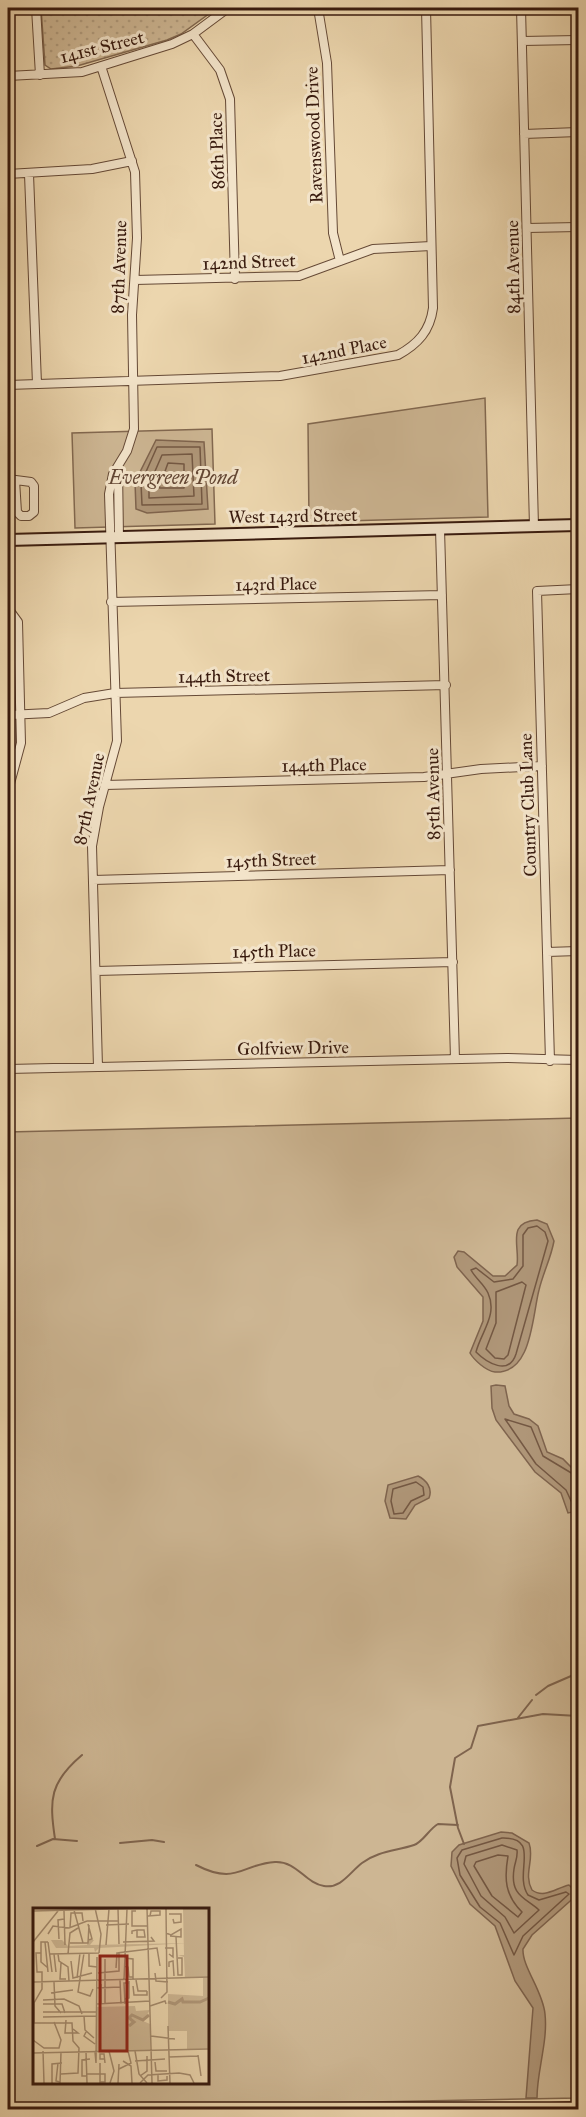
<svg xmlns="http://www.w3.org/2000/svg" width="586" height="2117" font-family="'IM FELL Great Primer',serif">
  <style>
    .grass { fill: #cdb693; stroke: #826850; stroke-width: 1.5; fill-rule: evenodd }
    .park { fill: url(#park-dots); stroke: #826850; stroke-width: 1.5 }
    .water { fill: #af9678; stroke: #7f644e; stroke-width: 1.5 }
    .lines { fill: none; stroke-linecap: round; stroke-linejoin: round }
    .shore { stroke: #745843; stroke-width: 1.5 }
    .stream { stroke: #7f644e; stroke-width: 2 }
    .street-casing { stroke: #654936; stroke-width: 10 }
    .secondary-casing { stroke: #381a0e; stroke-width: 14 }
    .street { stroke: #f3e4ca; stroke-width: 8 }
    .secondary { stroke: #f3e4ca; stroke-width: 10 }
    .labels { text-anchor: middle; stroke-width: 6; stroke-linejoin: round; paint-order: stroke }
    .street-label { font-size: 18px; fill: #381a0e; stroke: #f3e4ca }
    .water-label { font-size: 20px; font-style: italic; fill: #624533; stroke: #f3e4ca }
    .inset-river { fill: none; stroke: #af9678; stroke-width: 3 }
    .inset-road { fill: none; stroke: #a48b6e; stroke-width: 1.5 }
    .view { fill: #8f2418; fill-opacity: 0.15; stroke: #8f2418; stroke-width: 3 }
    .inset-edge { fill: none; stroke: #381a0e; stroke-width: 3 }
  </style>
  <defs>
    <pattern id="park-dots" width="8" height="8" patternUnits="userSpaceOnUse" patternTransform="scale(1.5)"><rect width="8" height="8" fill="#cdb693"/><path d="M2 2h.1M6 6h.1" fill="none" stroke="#b19c7e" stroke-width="1.8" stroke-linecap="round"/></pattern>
  </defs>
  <rect width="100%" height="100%" fill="#ecd6ae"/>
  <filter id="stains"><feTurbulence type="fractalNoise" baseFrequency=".00333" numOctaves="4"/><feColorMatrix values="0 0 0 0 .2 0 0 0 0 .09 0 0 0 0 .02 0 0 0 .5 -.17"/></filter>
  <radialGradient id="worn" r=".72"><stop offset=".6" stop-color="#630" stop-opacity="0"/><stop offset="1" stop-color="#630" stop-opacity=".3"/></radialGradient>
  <path class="grass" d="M485,398L488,517L309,522L308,424Z
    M212,429L215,524L75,528L72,433Z
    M578,1118V2098L8,2109V1132ZM34,1910H207V2082H34Z"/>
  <path class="park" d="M41,8H217L181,34L167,40L77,66L51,69L45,65Z"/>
  <path class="water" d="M156,440L204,442L208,509L147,513L136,509L135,482Z
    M537,1220L547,1224L554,1241C551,1258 543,1273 539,1290C532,1317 532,1374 495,1372C486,1371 474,1360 470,1353L483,1321V1297L457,1267L454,1257L458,1251L464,1252L493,1276H505L517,1265C520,1246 506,1222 537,1220Z
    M496,1385L505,1386L509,1406L514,1414L529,1419L538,1426L547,1452L563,1459L578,1474V1511L568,1513L561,1493L535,1472L496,1420L492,1408L491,1386Z
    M418,1476C426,1480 433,1488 429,1498L415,1505L406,1519L390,1518L385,1501L388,1485Z
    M501,1832L512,1833L529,1843C535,1859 523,1874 532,1890C544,1899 556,1888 569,1885L578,1894L532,1935L523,1949C522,1967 543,1991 545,2014C548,2042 537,2070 537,2098H526L533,2008L515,1981L495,1926L470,1904L451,1866L452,1852L459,1845Z"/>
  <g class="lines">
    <path class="shore" d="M157,447H200L202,504L142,505L141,483Z
      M192,454L194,496L149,498V485L162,455Z
      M168,463L184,464V488H159Z
      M537,1226L545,1232L548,1241L516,1354C509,1376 487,1363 476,1352C481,1332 498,1315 488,1293C484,1284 475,1278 471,1270L476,1268L494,1282L513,1279L523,1266V1235L528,1228Z
      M522,1282L526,1285L508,1355L504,1359L495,1358L486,1349L496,1323V1292Z
      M578,1477L543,1456L531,1427L505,1419L536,1464L566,1490L573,1505L578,1506
      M416,1482L423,1487L424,1495L411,1501L403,1513L394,1514L391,1501L393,1489Z
      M502,1838C542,1837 513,1873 528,1895L539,1900L566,1892L569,1894L523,1936L514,1955L500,1923L480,1907L460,1875L457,1858L462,1850Z
      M502,1845L517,1850C518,1857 515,1862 514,1869C510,1895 524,1897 539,1910L514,1933L505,1917L481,1896L464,1864L466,1856Z
      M498,1855L508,1856C504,1879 505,1895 522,1912L518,1917L492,1896L474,1866L476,1862Z"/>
    <path class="stream" d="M536,1695L548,1686L578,1673
      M517,1719L532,1700
      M55,1839C49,1799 50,1782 82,1755
      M120,1843L152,1840L164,1842
      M464,1844L458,1828L450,1787L455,1758L471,1748L478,1726L543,1714L578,1716
      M37,1846L53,1839L77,1841
      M196,1865C237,1886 241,1864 275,1862C297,1861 305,1883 324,1886C341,1889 350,1872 362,1863C378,1851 396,1851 414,1845C423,1842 429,1829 438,1824L458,1825
      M572,1890L578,1884"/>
    <g class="street-casing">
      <path id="street" d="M36,8L40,75
        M318,8L327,63L333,233L340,261
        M521,8L534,527
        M193,34L220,70L230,99L235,279
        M522,41L578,40
        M8,76L82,72L172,44L193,34L228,8
        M524,134L578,132
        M8,174L92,169L132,161
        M29,174L37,384
        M527,228L578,227
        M135,280L299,276L373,249L431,246
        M8,385L280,376L398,355C418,344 430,331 433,308L426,8
        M118,470L119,537
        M8,479L31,482L34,486V512L29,516H21L17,512L15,480
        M440,529L455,1059
        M111,602L442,595
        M8,715L49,713L84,698L115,693L446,685
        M105,785L424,777L481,769L542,766
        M8,791L21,743L18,622L10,611
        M93,880L450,870
        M547,952L578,951
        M96,971L453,962
        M550,1061L537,591L578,589
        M98,1067L92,846L99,807L117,741L109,494L113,474L127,451L134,429L132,315L137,238L135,172L101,66
        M8,1069L507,1058L578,1060"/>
    </g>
    <g class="secondary-casing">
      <path id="secondary" d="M8,540L578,525
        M520,2110L578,2108"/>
    </g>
    <use href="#street" class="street"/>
    <use href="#secondary" class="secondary"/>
  </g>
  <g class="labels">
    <g class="street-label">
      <text transform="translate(102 47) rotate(-14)" y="6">141st Street</text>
      <text transform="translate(314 135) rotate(-92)" y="6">Ravenswood Drive</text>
      <text transform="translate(217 151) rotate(-92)" y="6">86th Place</text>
      <text transform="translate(249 262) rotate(-2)" y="6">142nd Street</text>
      <text transform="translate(119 267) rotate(-88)" y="6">87th Avenue</text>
      <text transform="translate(513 267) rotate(-91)" y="6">84th Avenue</text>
      <text transform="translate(344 350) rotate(-11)" y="6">142nd Place</text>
      <text transform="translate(293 516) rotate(-1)" y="6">West 143rd Street</text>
      <text transform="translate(276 584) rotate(-1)" y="6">143rd Place</text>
      <text transform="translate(224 676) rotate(-1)" y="6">144th Street</text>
      <text transform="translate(324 765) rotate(-1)" y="6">144th Place</text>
      <text transform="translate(433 794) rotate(-91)" y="6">85th Avenue</text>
      <text transform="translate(89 799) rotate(-78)" y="6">87th Avenue</text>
      <text transform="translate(528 805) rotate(-92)" y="6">Country Club Lane</text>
      <text transform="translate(271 860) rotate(-2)" y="6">145th Street</text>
      <text transform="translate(274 951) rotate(-1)" y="6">145th Place</text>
      <text transform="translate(293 1048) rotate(-1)" y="6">Golfview Drive</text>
    </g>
    <g class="water-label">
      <text x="173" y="484">Evergreen Pond</text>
    </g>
  </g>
  <g transform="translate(33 1908)">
    <rect width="176" height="176" fill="#ecd6ae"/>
    <path d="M18,32H29L35,38L54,37L55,32H61L57,37L157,35L66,40L62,44L61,40H23ZM102,98L103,103L117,102L110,113L117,116V142L64,143V99Z" fill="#cdb693"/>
    <path d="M150,0H175V141H154V123H135V86L170,88V70H152L151,49L145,47H151Z" fill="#cdb693"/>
    <path class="inset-river" d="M135,94L142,96L149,91L150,94H167L176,90M96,118L101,114L96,110L99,107L110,112L116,107"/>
    <path class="inset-road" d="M62,0L68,26L66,45M114,0L119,175M85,1L86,36M41,2L50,35M0,3L115,0M31,3L32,37M103,3H99V18H115M136,6H148V14L141,15L140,11M114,8H115L127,7V3H118L117,8M54,13H86M73,17L96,16M37,20L38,5H49L50,13M133,25L138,27L148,21V29L137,28M15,26L20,18L36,20L54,13M99,26V23L104,22H111L112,29H104V22M143,29L145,67H149V50H145M26,31L25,12L31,11M55,32L59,31L55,16M0,34L25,3M12,34L15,64M15,34L19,64M90,34L121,33L118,29M37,35H55L56,17M73,37L76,1M132,40H140V49L136,46M51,45L45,84L57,88L60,81M56,45V58L64,59M17,46L66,45M21,46L23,64M25,46L26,53L35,59L36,73M35,46L37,25L45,20M91,50L100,51V72M38,53L40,70L59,65M28,55L27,71H33M91,58L95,59L96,69H100M136,59V54L140,53L141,68M15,60L8,54V34H15M83,60L84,45L124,40L127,58M65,65L86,63V44M122,65L123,73L135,74M44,70L47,45M87,72L88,96M91,72L94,1M103,72L105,83H114M0,74L176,69M21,74L22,98L28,105M100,78L101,87H114V83M63,80L87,79M18,85L40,82M128,90L134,84L133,0M92,91L96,90V73M10,92L31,91L46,98L49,106M10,96H29L32,105M63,96L117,93M68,96V76M72,96V51M92,96L91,75H96M117,98L132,93L133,96M10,104H63M51,108L52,122L61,130M10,109L63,108M33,112L32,125H45L40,121M0,115H39L40,133L46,140L45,165L28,166M1,115V95L9,81V64H4L3,45H8M135,118L137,175M53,124L51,128L62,136M118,128L142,131M0,132L11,140H26L28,132L21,114M10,143L11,175M76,143L81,163L77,175M102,143L106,166L114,175M53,144L54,175M62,144L63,155L64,49M0,145L176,141M165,147L168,168M136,149L165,148M72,151H67V146H71L72,155M90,153L98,158L99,175M102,153L132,151M122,154L123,163H134M25,155L23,173L27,174M67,155V175M86,161L98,155L95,143M53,166H72V174H67M125,167V173L134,172V168M53,168H49V152L57,151M107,168L114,163V148M19,175V156L29,155M27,175L28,144M85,175L86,156M107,175L115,167L146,165L157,167L161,175"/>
    <path class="view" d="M67,48H94V143H67Z"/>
    <rect width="176" height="176" class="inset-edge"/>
  </g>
  <rect width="586" height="2117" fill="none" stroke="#ecd6ae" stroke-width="30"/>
  <rect x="9" y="9" width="568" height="2099" fill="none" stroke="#381a0e" stroke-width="3"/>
  <rect x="15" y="15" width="556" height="2087" fill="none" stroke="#381a0e" stroke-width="1.5"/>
  <rect width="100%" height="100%" filter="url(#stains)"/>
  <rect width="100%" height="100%" fill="url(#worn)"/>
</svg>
